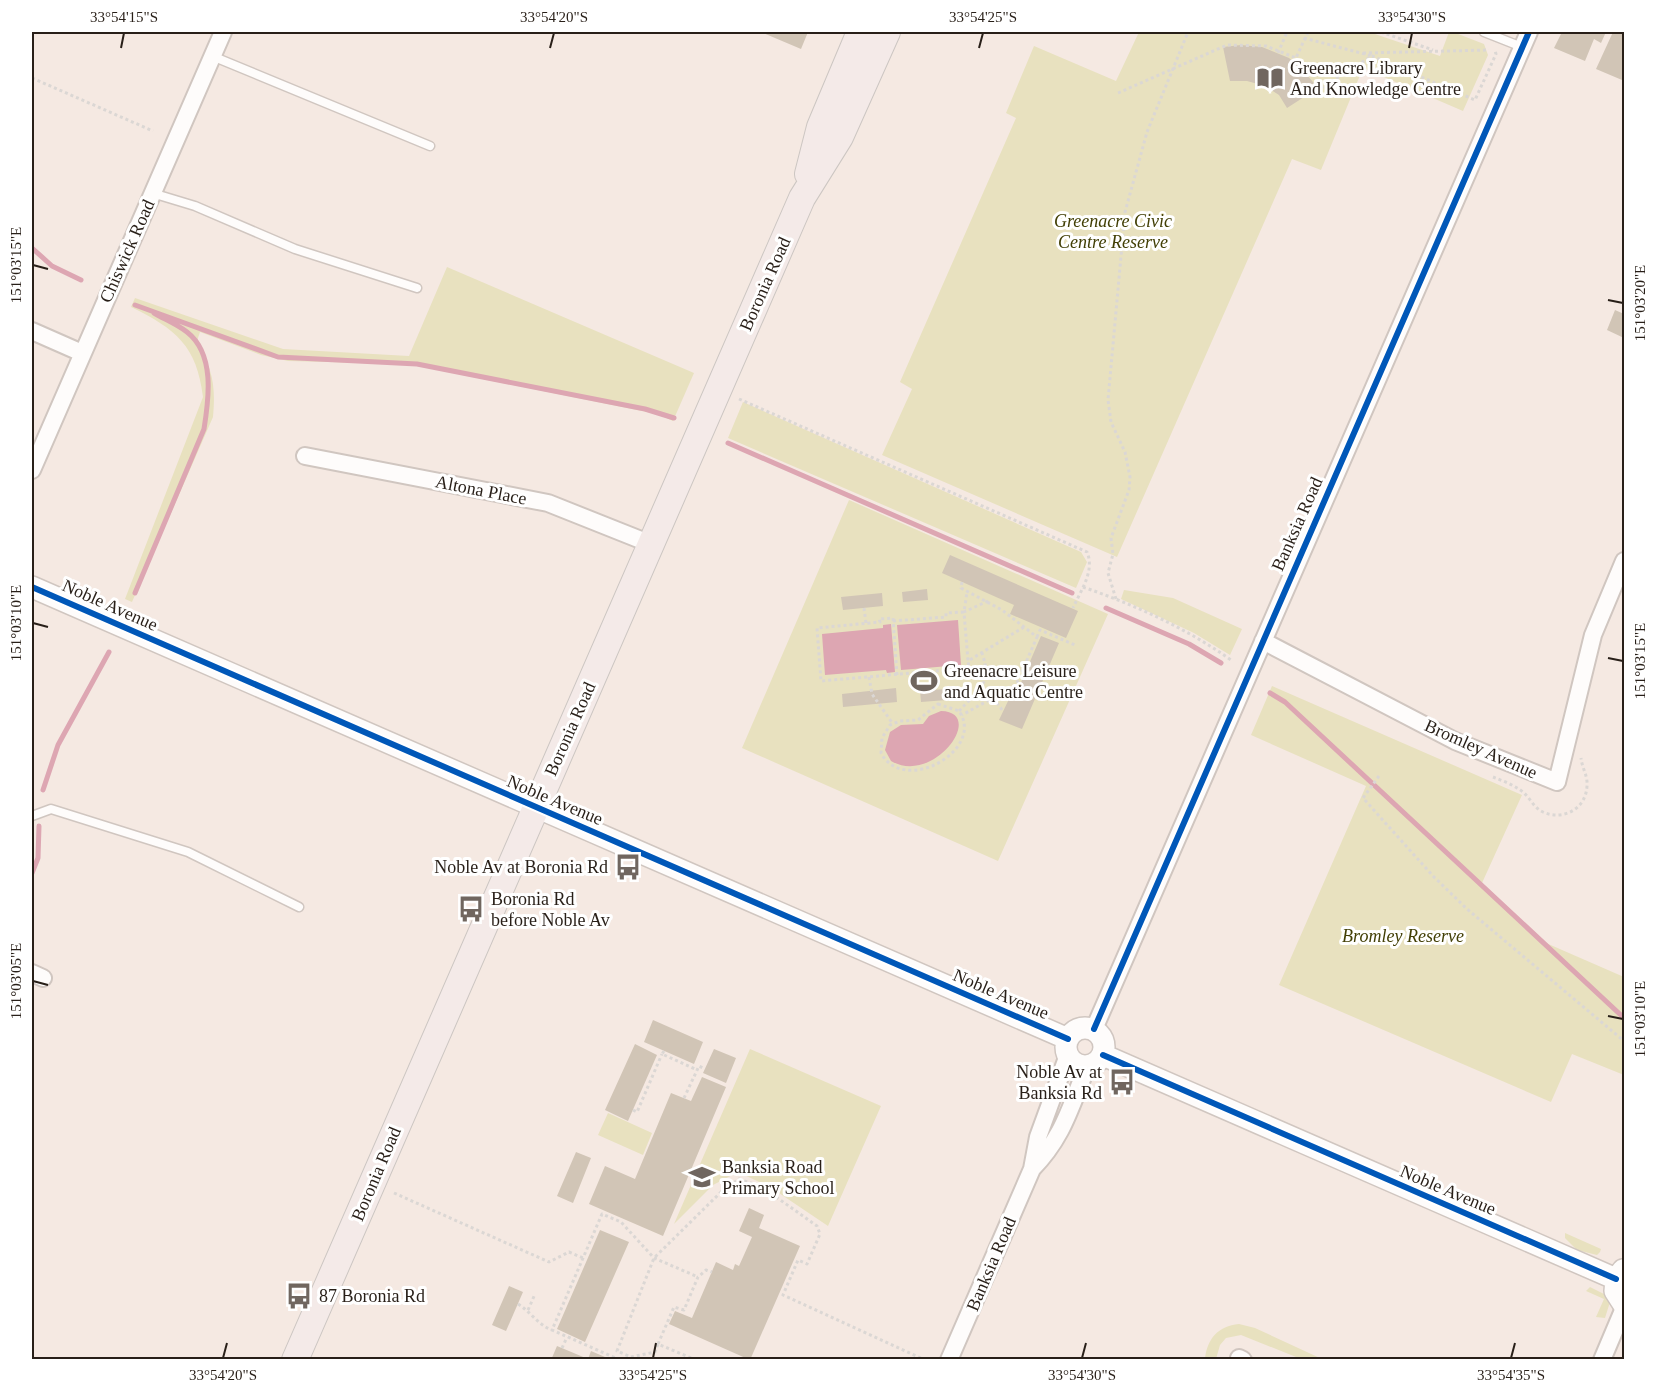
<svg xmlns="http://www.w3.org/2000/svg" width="1656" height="1391" font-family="Georgia,serif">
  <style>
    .green { fill: #e8e1bf }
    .water { fill: #dda6b2 }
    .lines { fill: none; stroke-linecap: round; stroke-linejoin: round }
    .stream { stroke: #dda6b2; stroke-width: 5 }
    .building { fill: #d1c5b6 }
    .service-casing { stroke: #d0c6c0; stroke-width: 11 }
    .minor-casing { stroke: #d0c6c0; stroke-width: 20 }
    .tertiary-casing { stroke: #d0c6c0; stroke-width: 24 }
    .primary-casing { stroke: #ccc6c2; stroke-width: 28 }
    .path { stroke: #dbd7d4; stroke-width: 3; stroke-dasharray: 3 3; stroke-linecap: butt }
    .service { stroke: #fefcfb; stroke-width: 8 }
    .minor { stroke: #fefcfb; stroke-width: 16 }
    .tertiary { stroke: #fefcfb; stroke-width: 21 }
    .primary { stroke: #f4eae8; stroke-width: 26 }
    .cycleway-casing { stroke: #fff; stroke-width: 10 }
    .cycleway { stroke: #0057b8; stroke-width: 6 }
    .ticks { fill: none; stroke: #281f18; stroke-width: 2 }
    .labels { text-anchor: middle; stroke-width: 6; stroke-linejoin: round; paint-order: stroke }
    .poi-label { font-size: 18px; fill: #281f18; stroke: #fff; text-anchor: start }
    .park-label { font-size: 18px; font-style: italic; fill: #423f05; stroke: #fff }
    .street-label { font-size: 18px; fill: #281f18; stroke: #fff }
    .neatline { fill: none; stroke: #281f18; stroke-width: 2 }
    .ticks-label { font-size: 15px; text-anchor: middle; fill: #281f18 }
  </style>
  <rect width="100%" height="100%" fill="#f5e9e2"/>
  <path class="green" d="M1139,32H1369L1440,56L1449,32H1453L1484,44L1488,55L1463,111L1363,68L1321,170L1292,159L1117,557L882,455L912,389L900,382L1016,118L1006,113L1034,46L1116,81Z
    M447,267L694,373L673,421L657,414L408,364L288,361L261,355L200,332L197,341C212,370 216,383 213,417L132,602L125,599L203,397C197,346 176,329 131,307L135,298L283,349L409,356Z
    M743,402L1081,552L1087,562L1076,588L728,438Z
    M849,500L1108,614L998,861L742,748Z
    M1124,590L1173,598L1242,629L1230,655L1194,633L1121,599Z
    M1272,686L1522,795L1482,883L1546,943L1624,977V1075L1572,1054L1551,1102L1279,985L1366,786L1251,735Z
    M750,1049L881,1106L828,1226L770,1187L738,1172L713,1185L674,1224Z
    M608,1113L652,1133L643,1155L598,1135Z
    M1565,1233L1601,1249L1600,1252L1597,1255L1577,1250L1565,1238Z
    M1590,1287L1608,1296L1610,1302L1605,1318L1596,1317L1604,1299L1586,1291Z
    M1239,1324L1255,1328L1322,1359H1301L1241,1335L1226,1338L1220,1345L1216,1359H1205C1207,1339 1218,1326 1239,1324Z"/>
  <path class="water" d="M958,620L961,665L901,670L897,625Z
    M891,624L895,672L887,673L886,670L825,675L822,634L883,628V625Z
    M941,711C987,712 934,786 891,761L885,750L890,732L901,725L923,724L929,716Z"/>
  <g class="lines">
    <path class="stream" d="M32,248L52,266L81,280
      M135,305L278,357L417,364L645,409L674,418
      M728,443L1072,593
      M135,593L204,429C209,398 215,354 187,332C177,324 164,319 154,313
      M1106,608L1189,644L1221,663
      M1270,693L1285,702L1624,1018
      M43,790L58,745L109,652
      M32,873L38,858L39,826"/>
  </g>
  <path class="building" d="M761,32H808L801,49Z
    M1562,32H1606L1601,43L1594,39L1585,61L1554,48Z
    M1613,32H1624V74L1622,80L1596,69Z
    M1241,45L1262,47L1289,58L1302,69L1318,88L1287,108L1279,95L1265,86L1247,81H1230L1223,47Z
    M1615,310L1624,314V338L1607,330Z
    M950,555L1078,611L1066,638L1010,614L1014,605L942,573Z
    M927,589L928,600L903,602L902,592Z
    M882,593L883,606L843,610L841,597Z
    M1041,636L1059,643L1022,729L999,720L1009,699L1013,701Z
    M896,688L897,702L843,707L842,694Z
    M957,688L959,699L921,702L920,691Z
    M653,1020L703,1042L694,1064L644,1042Z
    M635,1044L657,1055L628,1121L605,1110Z
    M714,1049L736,1058L726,1083L703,1073Z
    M702,1077L726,1087L663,1236L589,1204L605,1166L635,1179L671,1093L691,1101Z
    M576,1152L591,1158L573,1203L557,1196Z
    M749,1208L764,1215L759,1228L800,1246L750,1360L669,1324L675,1311L692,1318L716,1262L733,1270L735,1264L739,1266L752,1237L739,1231Z
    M600,1230L629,1242L585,1342L557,1329Z
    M509,1286L523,1292L506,1331L492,1325Z
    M557,1346L588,1359L591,1351L612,1360H551Z"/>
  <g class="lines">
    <g class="service-casing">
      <path id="service" d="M1484,32L1522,47
        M212,56L430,146
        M152,193L195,206L295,249L417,288
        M32,816L51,809L188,852L299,907"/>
    </g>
    <g class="minor-casing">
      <path id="minor" d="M32,331L82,353
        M305,456L548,503L651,544
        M32,470L223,32
        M1263,641L1455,741L1557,782L1593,635L1624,561
        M32,973L43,978
        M1094,1029L1529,32
        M1032,1169C1064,1136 1070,1107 1087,1067
        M1239,1358L1243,1360
        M949,1360L1032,1169L1038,1137L1068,1055
        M1602,1360L1624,1308"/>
    </g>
    <g class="tertiary-casing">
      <path id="tertiary" d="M32,587L1068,1039
        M1066 1047a19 19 0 1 1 38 0a19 19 0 1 1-38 0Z
        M1103,1055L1616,1279
        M1623,1270L1616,1279L1615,1291L1624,1305"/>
    </g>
    <g class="primary-casing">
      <path id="primary" d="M808,174L820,127L860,32
        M295,1360L802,198L840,137L887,32"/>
    </g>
    <path class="path" d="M1381,32L1433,50
      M1304,38L1372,56
      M1278,53L1287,32
      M1363,53L1489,50
      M1294,62L1308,32
      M32,78L153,131
      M1321,88L1372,56L1475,100L1496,54L1495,51
      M1118,93L1227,45L1266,46L1296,58
      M739,399L1087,552C1095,571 1081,590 1073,608
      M962,582L961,588L1002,610L1037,637L1016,685L962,715
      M1083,587C1135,605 1186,628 1231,660
      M1116,599L1108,573L1113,554L1111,538L1129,490L1130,477L1125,452L1111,422L1108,400L1125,212L1147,132L1188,32
      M988,601L964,612L968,661L1024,627
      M864,608L866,623
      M893,621L946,617V613L964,612L967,592
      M1037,637L1040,630L1075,645
      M897,675L893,618L879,619L880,622L817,628L821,681L969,668L968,661
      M869,677L872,694L893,724
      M993,698L1003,711
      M938,704L959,711C986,750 904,796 881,753L882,738L890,725L900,721L918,720Z
      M959,711C978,690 993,684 982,653
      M1379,776L1363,798L1433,876L1467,909L1624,1041
      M1493,777C1503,781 1514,785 1523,792C1530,798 1534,808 1543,812C1563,821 1586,809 1587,786C1588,776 1582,768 1581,758
      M664,1051L662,1054L697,1070
      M684,1098L699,1066L705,1069
      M633,1110L637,1112L662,1054
      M394,1193L549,1262L569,1252L583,1258
      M518,1304C531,1312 538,1325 552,1330
      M528,1310L535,1294
      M658,1344L674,1307L684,1310L698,1277L706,1270L712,1272
      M562,1348L567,1337
      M691,1358L658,1344L655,1352L631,1357L617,1351L654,1258L721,1192L739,1179L762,1187L817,1226L820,1234L807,1264L798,1260L783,1295L923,1359
      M620,1360L552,1330L602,1214L621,1222L654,1258L698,1277"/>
    <use href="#service" class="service"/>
    <use href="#minor" class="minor"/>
    <use href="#tertiary" class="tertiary"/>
    <use href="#primary" class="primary"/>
    <g class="cycleway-casing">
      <path id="cycleway" d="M32,587L1068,1039
        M1094,1029L1529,32
        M1103,1055L1616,1279"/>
    </g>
    <use href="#cycleway" class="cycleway"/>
  </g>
  <path class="ticks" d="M121,48L124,33M550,48L554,33M979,48L983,33M1409,48L1412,33M33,265L48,269M1608,300L1623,303M33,623L48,627M1608,658L1623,661M33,981L48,985M1608,1016L1623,1019M223,1358L227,1343M653,1358L656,1343M1082,1358L1086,1343M1511,1358L1515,1343"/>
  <defs>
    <g id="library-bare" transform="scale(2.07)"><path d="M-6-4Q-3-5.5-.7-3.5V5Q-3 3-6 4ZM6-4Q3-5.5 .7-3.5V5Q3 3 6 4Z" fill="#70665f" stroke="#fff" stroke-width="2.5" paint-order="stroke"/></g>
    <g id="stadium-bare" transform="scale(2.07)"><path d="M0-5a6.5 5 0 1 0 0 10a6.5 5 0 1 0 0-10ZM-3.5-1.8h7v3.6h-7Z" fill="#70665f" stroke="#fff" stroke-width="2.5" paint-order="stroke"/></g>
    <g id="bus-bare" transform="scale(2.07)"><path d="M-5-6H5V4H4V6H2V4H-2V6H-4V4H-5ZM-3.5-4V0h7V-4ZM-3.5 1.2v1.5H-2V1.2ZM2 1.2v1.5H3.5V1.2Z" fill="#70665f" stroke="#fff" stroke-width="2.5" paint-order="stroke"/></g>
    <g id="school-bare" transform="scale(2.07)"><path d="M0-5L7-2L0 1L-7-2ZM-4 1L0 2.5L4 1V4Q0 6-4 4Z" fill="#70665f" stroke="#fff" stroke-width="2.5" paint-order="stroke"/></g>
  </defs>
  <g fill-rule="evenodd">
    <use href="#library-bare" x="1270" y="78"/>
    <use href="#stadium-bare" x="924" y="681"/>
    <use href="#bus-bare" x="628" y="867"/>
    <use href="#bus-bare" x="471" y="909"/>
    <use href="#bus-bare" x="1122" y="1082"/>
    <use href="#school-bare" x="702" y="1177"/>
    <use href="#bus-bare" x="299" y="1296"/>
  </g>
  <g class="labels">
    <g class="poi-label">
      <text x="1290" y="74">Greenacre Library<tspan x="1290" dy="21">And Knowledge Centre</tspan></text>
      <text x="944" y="677">Greenacre Leisure<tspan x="944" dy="21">and Aquatic Centre</tspan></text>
      <text x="608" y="873" text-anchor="end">Noble Av at Boronia Rd</text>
      <text x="491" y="905">Boronia Rd<tspan x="491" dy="21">before Noble Av</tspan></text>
      <text x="1102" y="1078" text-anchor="end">Noble Av at<tspan x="1102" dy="21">Banksia Rd</tspan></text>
      <text x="722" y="1173">Banksia Road<tspan x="722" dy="21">Primary School</tspan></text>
      <text x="319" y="1302">87 Boronia Rd</text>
    </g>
    <g class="park-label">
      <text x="1113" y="227">Greenacre Civic<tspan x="1113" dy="21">Centre Reserve</tspan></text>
      <text x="1403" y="942">Bromley Reserve</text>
    </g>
    <g class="street-label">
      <text transform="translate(127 251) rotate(-66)" y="6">Chiswick Road</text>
      <text transform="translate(765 284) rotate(-66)" y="6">Boronia Road</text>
      <text transform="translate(481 490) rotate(11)" y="6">Altona Place</text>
      <text transform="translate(1297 524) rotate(-66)" y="6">Banksia Road</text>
      <text transform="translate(110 605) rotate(24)" y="6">Noble Avenue</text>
      <text transform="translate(570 729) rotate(-66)" y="6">Boronia Road</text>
      <text transform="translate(1481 749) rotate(24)" y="6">Bromley Avenue</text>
      <text transform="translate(555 800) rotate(23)" y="6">Noble Avenue</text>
      <text transform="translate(1001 994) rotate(23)" y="6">Noble Avenue</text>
      <text transform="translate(376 1174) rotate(-67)" y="6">Boronia Road</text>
      <text transform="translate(1448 1190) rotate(23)" y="6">Noble Avenue</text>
      <text transform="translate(991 1264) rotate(-67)" y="6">Banksia Road</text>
    </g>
  </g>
  <rect width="1656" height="1391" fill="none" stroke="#ffffff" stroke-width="66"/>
  <rect x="33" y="33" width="1590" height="1325" class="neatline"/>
  <g class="ticks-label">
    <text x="124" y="22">33°54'15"S</text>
    <text x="554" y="22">33°54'20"S</text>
    <text x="983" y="22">33°54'25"S</text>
    <text x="1412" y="22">33°54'30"S</text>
    <text transform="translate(16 265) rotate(-90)" y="5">151°03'15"E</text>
    <text transform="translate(1640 303) rotate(-90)" y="5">151°03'20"E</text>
    <text transform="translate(16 623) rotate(-90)" y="5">151°03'10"E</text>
    <text transform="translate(1640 661) rotate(-90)" y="5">151°03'15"E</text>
    <text transform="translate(16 981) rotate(-90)" y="5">151°03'05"E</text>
    <text transform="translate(1640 1019) rotate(-90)" y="5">151°03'10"E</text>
    <text x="223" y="1380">33°54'20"S</text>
    <text x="653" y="1380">33°54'25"S</text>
    <text x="1082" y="1380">33°54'30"S</text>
    <text x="1511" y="1380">33°54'35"S</text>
  </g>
</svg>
